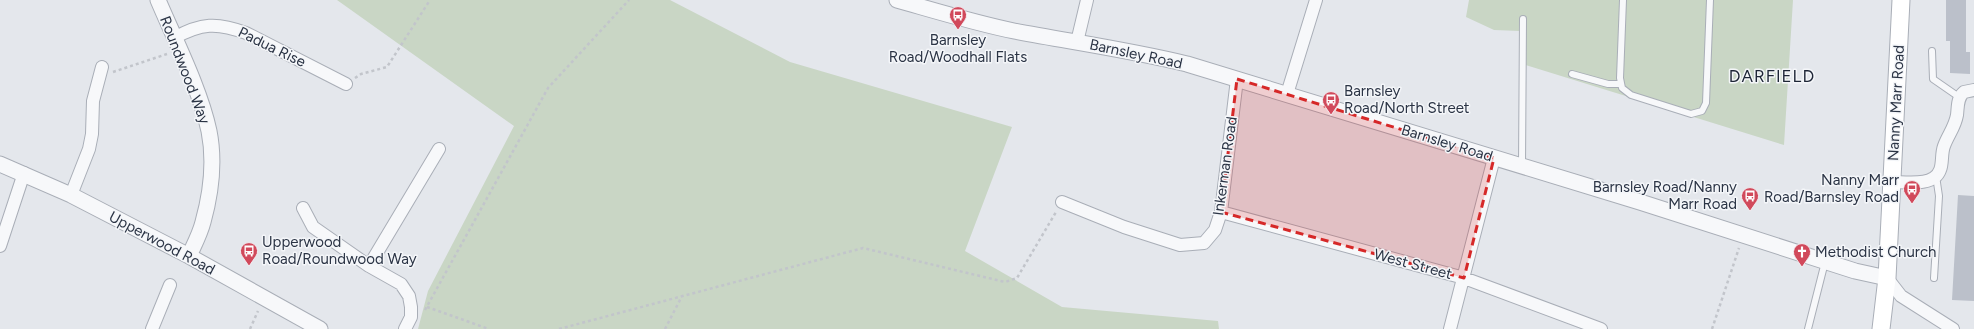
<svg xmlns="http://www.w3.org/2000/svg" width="1974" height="329" font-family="Figtree,sans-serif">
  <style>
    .green { fill: #c9d6c5 }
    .building { fill: #bbc0ca }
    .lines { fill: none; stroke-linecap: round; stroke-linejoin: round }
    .service-casing { stroke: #a9aeb7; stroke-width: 8 }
    .minor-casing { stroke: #a9aeb7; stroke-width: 14 }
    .tertiary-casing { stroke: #a9aeb7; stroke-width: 17 }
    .secondary-casing { stroke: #a9aeb7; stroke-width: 19 }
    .path { stroke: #c2c5cb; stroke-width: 2.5; stroke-dasharray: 3 3; stroke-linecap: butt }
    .service { stroke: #f7f8fa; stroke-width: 6 }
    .minor { stroke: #f7f8fa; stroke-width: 12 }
    .tertiary { stroke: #f7f8fa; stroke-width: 15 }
    .secondary { stroke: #fff; stroke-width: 17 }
    .marked { fill: #d62828; fill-opacity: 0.2; stroke: #d62828; stroke-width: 3; stroke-dasharray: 8 5; stroke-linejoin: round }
    .labels { text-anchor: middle; stroke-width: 3; stroke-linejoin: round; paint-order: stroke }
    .poi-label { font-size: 15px; fill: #2b3445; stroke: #f4f6f9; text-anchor: start }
    .street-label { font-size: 15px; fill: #2b3445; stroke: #f4f6f9 }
    .quarter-label { font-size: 17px; letter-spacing: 1px; fill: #1d2536; stroke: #f4f6f9 }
  </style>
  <rect width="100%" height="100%" fill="#e4e7ec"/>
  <path class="green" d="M337,0H670L790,62L1012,127L965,251L1062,307L1218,321L1219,329H418L428,291L514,126Z
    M1469,0H1793L1784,145L1522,64L1520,31L1494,30L1466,17Z"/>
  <path class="building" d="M1946,0H1966V52H1970V74L1950,73V41H1946Z
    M1958,195L1974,196V301L1952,300Z"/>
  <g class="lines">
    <g class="service-casing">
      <path id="service" d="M1623,0L1620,78L1622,88L1631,95L1691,114L1702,111L1706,103L1710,0
        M1932,51L1933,79L1959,97
        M1572,74L1608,84H1621
        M1522,165L1523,19
        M1934,278L1939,196L1936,176
        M1808,329L1825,262"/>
    </g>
    <g class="minor-casing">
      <path id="minor" d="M174,38C201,23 217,22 246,33L346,84
        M1077,42L1087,0
        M1287,94L1316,0
        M1892,182C1906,182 1934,187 1940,170C1943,163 1941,154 1944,146C1948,135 1955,127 1957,115C1958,107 1957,98 1964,92L1974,90
        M71,195L89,149L92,134L93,101L102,67
        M1062,202L1124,227L1180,245L1204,243L1215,230L1221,212L1237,79
        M303,208L313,227L369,266L401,284L409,296L411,307V317L405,329
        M1221,212L1464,278L1601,329
        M0,246L24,173
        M369,266L439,149
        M1887,278L1901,296L1953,329
        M152,329L170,285
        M1450,329L1494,158"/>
    </g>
    <g class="tertiary-casing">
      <path id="tertiary" d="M158,0C175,40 200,89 209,131C215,161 211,193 203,222C200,234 194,245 189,256
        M897,0C936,11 975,23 1014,31C1072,42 1130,50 1187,64L1640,202L1855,271L1887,278
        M0,164L71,195L189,256L320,329"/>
    </g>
    <g class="secondary-casing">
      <path id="secondary" d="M1881,329L1887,278L1901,0"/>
    </g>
    <path class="path" d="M113,72L167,54
      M355,78L361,74L387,67L430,0
      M427,307L489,329
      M425,310L548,88L629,0
      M250,329L258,311
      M559,329L863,248L1005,282L1017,278L1056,212
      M665,329L682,296
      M1712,329L1739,248"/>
    <use href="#service" class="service"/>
    <use href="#minor" class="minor"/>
    <use href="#tertiary" class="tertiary"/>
    <use href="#secondary" class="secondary"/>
  </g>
  <path class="marked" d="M1237,79L1494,158L1464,278L1221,212Z"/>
  <defs>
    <g id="bus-pin" transform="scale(0.9)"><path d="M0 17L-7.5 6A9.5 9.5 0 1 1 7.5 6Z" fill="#d1495b" stroke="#f4f6f9"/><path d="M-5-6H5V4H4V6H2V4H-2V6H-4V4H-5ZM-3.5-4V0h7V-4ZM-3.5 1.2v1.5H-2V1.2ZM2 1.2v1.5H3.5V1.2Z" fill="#fff"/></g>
    <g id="church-pin" transform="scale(0.9)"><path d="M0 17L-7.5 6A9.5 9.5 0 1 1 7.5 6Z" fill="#d1495b" stroke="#f4f6f9"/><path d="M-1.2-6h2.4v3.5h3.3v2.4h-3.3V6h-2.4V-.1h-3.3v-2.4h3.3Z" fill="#fff"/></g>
  </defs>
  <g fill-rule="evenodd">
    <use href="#bus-pin" x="958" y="15"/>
    <use href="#bus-pin" x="1331" y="100"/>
    <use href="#bus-pin" x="1912" y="189"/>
    <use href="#bus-pin" x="1750" y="196"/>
    <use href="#bus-pin" x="249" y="251"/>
    <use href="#church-pin" x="1802" y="252"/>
  </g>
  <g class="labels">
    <g class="poi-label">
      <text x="958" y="45" text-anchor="middle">Barnsley<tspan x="958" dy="17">Road/Woodhall Flats</tspan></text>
      <text x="1344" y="96">Barnsley<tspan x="1344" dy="17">Road/North Street</tspan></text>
      <text x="1899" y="185" text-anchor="end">Nanny Marr<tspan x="1899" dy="17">Road/Barnsley Road</tspan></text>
      <text x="1737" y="192" text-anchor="end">Barnsley Road/Nanny<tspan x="1737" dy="17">Marr Road</tspan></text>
      <text x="262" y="247">Upperwood<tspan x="262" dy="17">Road/Roundwood Way</tspan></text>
      <text x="1815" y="257">Methodist Church</text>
    </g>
    <g class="street-label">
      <text transform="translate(272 47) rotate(26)" y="5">Padua Rise</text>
      <text transform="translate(1136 54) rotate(12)" y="5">Barnsley Road</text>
      <text transform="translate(185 70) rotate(69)" y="5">Roundwood Way</text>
      <text transform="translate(1896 103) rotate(-87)" y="5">Nanny Marr Road</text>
      <text transform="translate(1447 143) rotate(17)" y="5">Barnsley Road</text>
      <text transform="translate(1225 166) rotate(-82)" y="5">Inkerman Road</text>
      <text transform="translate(162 243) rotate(28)" y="5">Upperwood Road</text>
      <text transform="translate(1413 264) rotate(15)" y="5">West Street</text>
    </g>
    <g class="quarter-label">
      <text x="1772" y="82">DARFIELD</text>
    </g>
  </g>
</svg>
